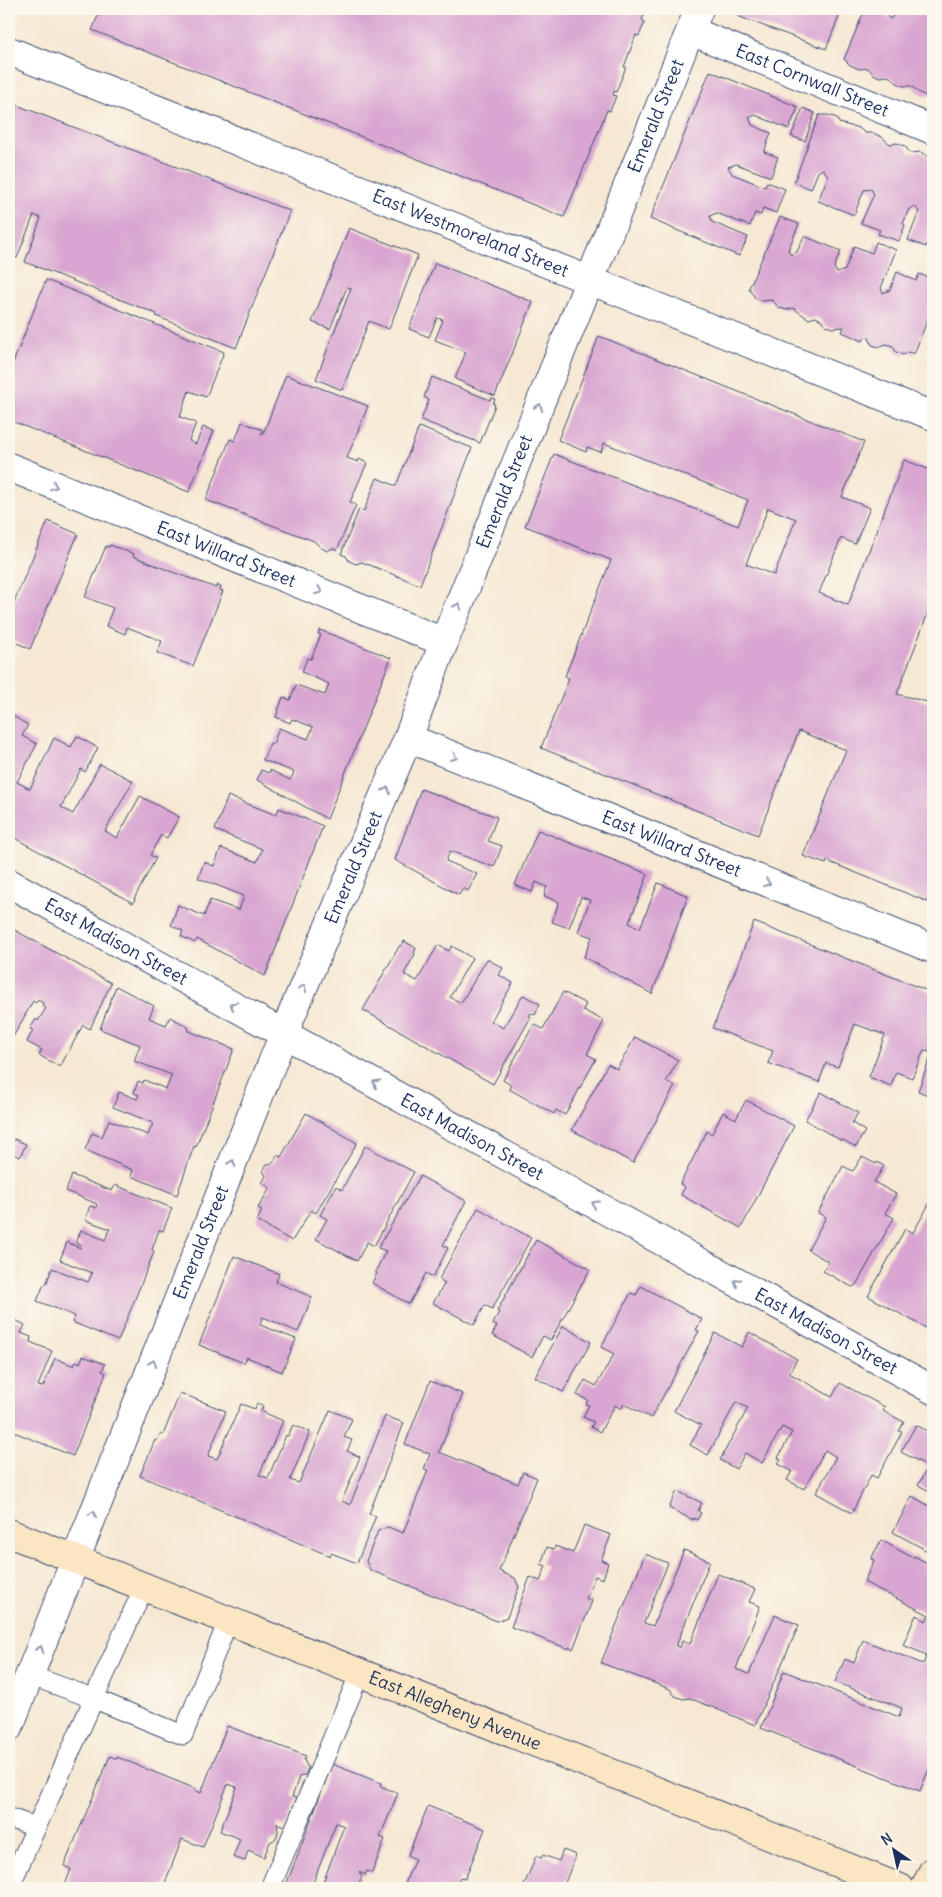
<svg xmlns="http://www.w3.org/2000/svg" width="942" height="1897" font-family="Delius,sans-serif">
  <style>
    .building { fill: #d9a6d1; fill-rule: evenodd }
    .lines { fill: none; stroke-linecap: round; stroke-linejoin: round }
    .lane-casing { stroke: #3c4b70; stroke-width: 21 }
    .street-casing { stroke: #3c4b70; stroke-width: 30 }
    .secondary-casing { stroke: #3c4b70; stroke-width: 30 }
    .lane { stroke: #fff; stroke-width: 19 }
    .street { stroke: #fff; stroke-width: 28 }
    .secondary { stroke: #fbe6c4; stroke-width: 28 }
    .oneway { stroke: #8d97ae }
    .labels { text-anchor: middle; stroke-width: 4; stroke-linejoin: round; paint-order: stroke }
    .street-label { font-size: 18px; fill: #1b2f5e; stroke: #fbf7ec }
  </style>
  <rect width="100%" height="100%" fill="#fbf7ec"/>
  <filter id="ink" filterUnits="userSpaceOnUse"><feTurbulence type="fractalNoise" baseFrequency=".02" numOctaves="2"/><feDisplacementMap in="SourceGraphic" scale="10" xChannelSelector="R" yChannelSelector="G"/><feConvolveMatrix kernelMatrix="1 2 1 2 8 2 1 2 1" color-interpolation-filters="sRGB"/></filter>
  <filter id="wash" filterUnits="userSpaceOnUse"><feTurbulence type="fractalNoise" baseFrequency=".0096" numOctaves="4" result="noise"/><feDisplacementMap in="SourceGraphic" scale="20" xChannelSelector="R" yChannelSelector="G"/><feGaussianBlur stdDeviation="1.12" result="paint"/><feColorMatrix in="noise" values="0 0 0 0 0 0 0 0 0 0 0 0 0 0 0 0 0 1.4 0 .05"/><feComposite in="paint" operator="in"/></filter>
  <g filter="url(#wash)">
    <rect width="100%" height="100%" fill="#f6e8d3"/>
    <g id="blocks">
      <path class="building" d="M101,9H647L642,20L645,22L639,36L636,35L624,67H626L616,92L614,91L613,95L616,96L610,111L607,110L564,217L92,30Z
        M735,9H842L826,49L737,16L739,12L734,10Z
        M865,9H885L884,12L888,13L887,17L891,19L896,9H933V21L928,34L933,37V94L926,96L918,92L912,86H903L897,83L892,78L888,76L880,77L873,74L868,68L859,69L850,65L844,59Z
        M710,71L798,107L789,129L755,115L749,118L752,125L771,133L764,152L778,157L771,177L736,164L728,167L732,174L765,187L767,182L785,189L776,213L763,208L761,215L755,213L750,226L716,213L710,216L712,222L748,237L739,256L650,219Z
        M9,102L290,211L236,348L156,316L157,314L25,262L41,218L34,215L17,258L9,255Z
        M803,108L815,113L805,141L791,136Z
        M819,115H828L837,118L839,123L859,128L865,133H873L882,137L890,144L897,143L905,146L910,153L920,152L928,156L933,161V236L931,235L926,247L908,240L919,212L915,206L909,209L903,224L905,225L899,241L878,234L880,230L861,223L874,194L871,189L864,190L854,215L818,201L828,176L823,169L818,172L811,189L794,182Z
        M780,217L799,224L788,250L791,255L797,252L804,236L841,251L834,267L837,273L845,270L854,246L872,253L876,242L896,250L881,288L883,293L890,290L897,272L916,281L919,274L933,279V306L914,354L909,352L903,355L896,352L893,346L886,344L879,347L872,345L869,338L865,337L863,341L842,332L844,327L832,328L825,325L821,320L816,317L809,319L793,308L786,310L778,307L772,300L762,301L755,298L749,288Z
        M349,228L418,255L389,329L369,321L342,390L316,379L351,288L347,287L330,329L312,322Z
        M933,237V252L928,250Z
        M435,263L533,302L495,396L455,379L466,352L435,340L443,320L437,318L429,337L409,329Z
        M46,280L224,352L206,397L189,391L180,417L196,423L189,441L196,444L203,427L214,431L189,492L9,420V373Z
        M599,336L864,442L842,497L870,508L855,544L841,538L819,593L848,605L904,460L933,471V600L897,694L931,703L933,698V904L827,861L826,864L803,856L846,750L799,731L758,835L541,748L569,678L565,676L611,560L525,526L554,454L738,526L748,500L604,443L601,452L587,447L586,452L558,440ZM768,508L796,519L774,575L746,564Z
        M286,375L368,406L347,458L358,462L359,459L367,463L350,502L356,505L337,550L333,548L327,551L320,547L314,541L206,500L230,439L235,441L242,422L263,430L261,434H263Z
        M432,377L490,400L491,398L495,399L493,404L495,405L480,443L421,420L429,400L424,397Z
        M419,427L472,448L420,585L362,562L356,564L349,561L346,556L341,554L359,509L364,511L377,478L396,486Z
        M9,505L15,508L9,524Z
        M48,521L78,534L30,649L9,639V614Z
        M110,545L134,554L133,556L170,571L216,588L217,585L221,587L220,590L223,591L193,666L157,653L162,641L127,627L125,634L106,626L113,608L85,597L106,546L109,547Z
        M320,630L391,658L327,819L257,780L261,770L269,773L270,770L290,780L292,777L294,772L263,760L270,743L273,744L279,728L308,739L313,727L292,719L290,723L276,717L283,697L290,700L296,685L325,695L329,684L302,672L307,658L311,659L321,635L318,634Z
        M11,715L28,725L22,736L37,744L17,782L30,789L54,738L71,747L77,736L98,748L85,772L81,769L61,807L73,814L100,764L133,781L105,831L117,838L140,796L179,817L167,838L161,835L150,855L156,858L134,899H135L133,903L9,835V719Z
        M421,789L497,817L488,841L502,846L494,867L450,851L446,861L477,874L468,891L463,888L459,895L395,860Z
        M228,796L276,815L279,808L323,826L265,976L197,939L195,943L181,936L183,931L171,925L178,905L204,916L210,900L239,910L244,896L198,878L204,862L214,866L221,848L257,862L260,855L262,849L215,830Z
        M538,830L648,874L629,923L640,928L658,883L688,896L652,994L584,957L592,937L578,932L590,900L581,897L569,928L552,922L559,902L544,896L547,887L536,882L532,892L515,885Z
        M754,922L933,993V1097L918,1091L932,1053L924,1050L912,1078L896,1072L891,1086L869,1077L885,1035L855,1024L838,1067L826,1063L819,1082L768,1063L773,1051L713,1028Z
        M9,927L111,983L90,1029L83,1025L60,1067L39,1055L42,1050L27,1042L33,1030L30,1029L36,1019L38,1021L46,1008L42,1006L43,1003L38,1000L36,1003L33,1001L9,1044Z
        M404,941L416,948L414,953L415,954L404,974L417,981L438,945L449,951L452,946L472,958L450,997L461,1003L487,959L503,968L499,975L513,983L491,1021L503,1028L523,995L540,1004L535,1015L531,1013L529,1015L531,1017L493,1084L363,1010L400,945L402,946Z
        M116,986L154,1006L149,1018L166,1025L170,1017L188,1027L189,1031L234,1049L196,1147L194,1146L177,1195L131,1176L133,1170L85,1150L92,1133L102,1137L109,1120L148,1135L153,1123L113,1107L119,1092L137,1099L139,1095L134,1093L138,1081L143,1083L144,1080L166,1089L172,1075L134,1061L140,1045L100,1029Z
        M563,992L586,1004L583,1010L604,1021L587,1054L596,1059L565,1115L556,1110L554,1114L509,1089L511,1085L503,1080L534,1024L543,1029Z
        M635,1037L678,1060L666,1082L675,1086L633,1163L572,1130L608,1064L617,1069Z
        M821,1092L858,1113L852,1123L865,1131L856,1147L843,1140L842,1141L805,1120Z
        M746,1100L794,1126L741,1228L681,1195L685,1187L680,1184L707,1131L712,1134L723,1112L736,1119Z
        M306,1113L357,1143L316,1213L311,1210L292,1241L257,1221L262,1210L258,1208L270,1188L262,1183L266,1176L263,1171L267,1164L273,1163L277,1155L281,1157Z
        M14,1139L26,1144L20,1157L9,1152Z
        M365,1146L414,1172L374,1246L367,1242L357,1261L316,1239L327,1219L320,1215L336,1186L342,1190Z
        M862,1157L876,1164L877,1162L884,1166L874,1182L896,1194L885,1213L894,1218L856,1285L852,1287L823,1271L829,1262L808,1250L826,1217L818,1213L843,1166L853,1171Z
        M72,1175L112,1191L115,1185L172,1208L163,1231L159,1230L152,1250L154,1252L118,1341L72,1322L75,1316L37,1301L44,1284L46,1285L52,1268L88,1282L92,1273L60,1260L67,1242L80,1248L81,1245L76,1243L81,1230L105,1240L110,1229L85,1220L90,1206L96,1208L97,1204L66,1191Z
        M420,1176L466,1201L443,1245L448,1248L433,1277L426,1273L409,1304L372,1283L377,1273L375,1272L386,1251L378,1248Z
        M933,1197V1315L926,1328L868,1296L905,1229L913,1233Z
        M478,1208L531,1238L492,1309L485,1305L474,1325L433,1303L445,1283L439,1279Z
        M536,1240L590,1269L551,1340L543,1336L532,1357L492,1335L497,1326L493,1324L499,1312L497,1311Z
        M234,1256L279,1274L276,1282L312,1297L298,1332L263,1317L262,1320L260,1325L296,1339L282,1372L247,1357L244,1363L199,1345Z
        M641,1286L702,1319L696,1330L699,1331L651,1418L624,1404L621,1409L615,1405L600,1432L591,1427L594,1422L583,1417L589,1405L586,1404L588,1400L577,1395L585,1380L596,1386L614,1354L601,1347L631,1293L636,1295Z
        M15,1320L25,1325L21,1333L31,1337L30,1342L52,1351L38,1386L43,1387L55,1358L74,1366L76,1361L80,1363L83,1356L105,1364L102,1371L106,1373L73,1456L9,1430V1336Z
        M563,1326L591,1342L563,1392L535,1377Z
        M749,1332L797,1359L789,1373L832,1397L840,1383L885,1407L883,1411L904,1422L899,1431L902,1432L877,1478L871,1475L852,1513L816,1493L836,1457L825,1450L804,1489L787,1480L792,1471L778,1464L781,1460L778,1458L792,1432L782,1427L762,1463L745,1453L736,1469L720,1460L748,1408L736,1402L708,1455L690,1445L701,1425L674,1411L715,1333L742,1347Z
        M430,1381L463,1394L439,1452L518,1484L523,1472L537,1478L499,1571L515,1578L519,1587L507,1617L497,1621L370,1570L366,1561L378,1531L388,1527L403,1533L428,1470L424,1469L430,1454L405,1444Z
        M180,1393L226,1411L208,1456L217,1459L241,1404L255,1409L257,1403L263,1406L261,1411L283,1421L259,1475L268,1478L286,1435L288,1436L293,1425L310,1432L290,1480L299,1483L330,1410L352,1419L344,1437L352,1440L347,1451L360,1457L342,1501L350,1505L385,1416L404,1423L369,1514L376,1516L357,1563L331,1553L330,1556L140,1476L155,1440L157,1441L160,1434L163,1435Z
        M916,1425L933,1434V1493L918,1485L928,1466L901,1452Z
        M677,1491L702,1503L698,1511L701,1513L697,1520L693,1518V1520L669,1508Z
        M912,1496L933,1508V1554L893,1532Z
        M584,1525L611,1535L601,1560L608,1563L603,1579L595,1576L586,1599L592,1601L573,1649L569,1647V1649L511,1627L530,1577L540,1581L546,1566L541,1564L547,1547L554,1549L555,1546L573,1553Z
        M881,1540L913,1558L914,1556L933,1566V1759L920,1791L761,1728L784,1671L899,1717L902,1708L835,1682L845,1659L854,1663L863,1640L923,1664L927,1655L903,1645L916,1615L926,1621L929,1615L864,1582L874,1560L871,1559Z
        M684,1550L710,1561L676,1646L680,1648L682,1641L690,1644L718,1574L755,1589L749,1602L760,1606L736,1669L749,1674L775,1615L799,1625L755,1725L690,1698L683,1699L675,1696L670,1689L601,1663L645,1554L668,1563L644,1623L653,1626Z
        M227,1726L306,1756L304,1760L308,1768L305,1775L299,1777L292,1797L297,1798L285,1827L277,1823L278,1832L276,1839L270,1842L264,1857L248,1850L245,1861L233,1857L240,1839L220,1831L237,1787L228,1784L203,1847L182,1839L163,1888H64L71,1869L64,1866L110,1756L117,1759V1757L196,1789L195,1790L201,1793Z
        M332,1764L381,1783L380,1786L398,1793L380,1837L385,1839L372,1873L367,1871L365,1875L359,1872L362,1877L357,1887L321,1888L344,1826L336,1823L311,1888H285Z
        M428,1806L485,1829L465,1879L460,1877L455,1888H403L415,1859L408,1855Z
        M563,1850L576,1855L563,1888H523L536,1856L541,1858L543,1855L559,1861Z"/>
    </g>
  </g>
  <g filter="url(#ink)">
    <use href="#blocks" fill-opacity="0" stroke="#3c4b70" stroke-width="1"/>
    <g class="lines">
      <g class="lane-casing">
        <path id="lane" d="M29,1675L95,1699L183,1735L228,1621
          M9,1818L36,1827
          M9,1888L144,1587
          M270,1888L360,1673"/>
      </g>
      <g class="street-casing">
        <g id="street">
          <path id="s1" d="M691,31L933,130"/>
          <path id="s2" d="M9,51L933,416"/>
          <path id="s3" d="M9,467L444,642"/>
          <path id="s4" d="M408,738L933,949"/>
          <path id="s5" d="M9,883L933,1390"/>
          <path id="s6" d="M9,1727L284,1033L408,738L444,642L699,9"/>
        </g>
      </g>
      <g class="secondary-casing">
        <g id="secondary">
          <path id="s7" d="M9,1533L900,1888"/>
          <path d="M925,1888L933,1871"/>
        </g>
      </g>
      <use href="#lane" class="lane"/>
      <use href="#street" class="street"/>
      <use href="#secondary" class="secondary"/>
    </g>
    <defs><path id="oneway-chevron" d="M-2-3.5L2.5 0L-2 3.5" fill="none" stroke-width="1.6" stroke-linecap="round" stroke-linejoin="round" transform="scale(1.25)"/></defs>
    <g class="oneway">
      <use href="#oneway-chevron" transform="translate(539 407) rotate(-68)"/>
      <use href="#oneway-chevron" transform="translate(54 486) rotate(22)"/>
      <use href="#oneway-chevron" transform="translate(319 591) rotate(22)"/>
      <use href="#oneway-chevron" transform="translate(458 606) rotate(-68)"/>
      <use href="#oneway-chevron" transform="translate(454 757) rotate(22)"/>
      <use href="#oneway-chevron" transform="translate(387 790) rotate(-67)"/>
      <use href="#oneway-chevron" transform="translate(767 883) rotate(22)"/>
      <use href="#oneway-chevron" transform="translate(303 988) rotate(-67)"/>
      <use href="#oneway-chevron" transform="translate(233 1005) rotate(-151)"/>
      <use href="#oneway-chevron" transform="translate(376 1083) rotate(-151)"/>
      <use href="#oneway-chevron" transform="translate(232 1163) rotate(-68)"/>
      <use href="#oneway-chevron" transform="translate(595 1204) rotate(-151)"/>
      <use href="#oneway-chevron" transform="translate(737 1282) rotate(-151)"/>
      <use href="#oneway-chevron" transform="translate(153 1363) rotate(-68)"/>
      <use href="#oneway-chevron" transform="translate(93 1514) rotate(-68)"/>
      <use href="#oneway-chevron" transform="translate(40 1649) rotate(-68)"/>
    </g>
  </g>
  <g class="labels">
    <g class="street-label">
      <text dy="6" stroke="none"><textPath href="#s1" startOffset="131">East Cornwall Street</textPath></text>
      <text dy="6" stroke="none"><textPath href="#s6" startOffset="1736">Emerald Street</textPath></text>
      <text dy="6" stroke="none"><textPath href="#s2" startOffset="496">East Westmoreland Street</textPath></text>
      <text dy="6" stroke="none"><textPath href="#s6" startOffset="1331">Emerald Street</textPath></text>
      <text dy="6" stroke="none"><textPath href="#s3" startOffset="234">East Willard Street</textPath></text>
      <text dy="6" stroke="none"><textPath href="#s4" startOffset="284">East Willard Street</textPath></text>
      <text dy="6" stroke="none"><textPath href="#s6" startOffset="926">Emerald Street</textPath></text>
      <text dy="6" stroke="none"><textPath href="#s5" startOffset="122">East Madison Street</textPath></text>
      <text dy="6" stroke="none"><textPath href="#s5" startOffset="528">East Madison Street</textPath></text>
      <text dy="6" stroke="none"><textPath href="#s6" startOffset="521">Emerald Street</textPath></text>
      <text dy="6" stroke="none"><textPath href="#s5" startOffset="932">East Madison Street</textPath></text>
      <text dy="6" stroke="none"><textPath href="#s7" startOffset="480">East Allegheny Avenue</textPath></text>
    </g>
  </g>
  <rect width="942" height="1897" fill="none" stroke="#fbf7ec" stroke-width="30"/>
  <g transform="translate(894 1850) rotate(326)" stroke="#fbf7ec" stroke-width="4" paint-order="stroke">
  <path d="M0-4L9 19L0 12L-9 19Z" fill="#1b2f5e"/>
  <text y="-8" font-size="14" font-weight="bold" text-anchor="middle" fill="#1b2f5e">N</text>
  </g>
</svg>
